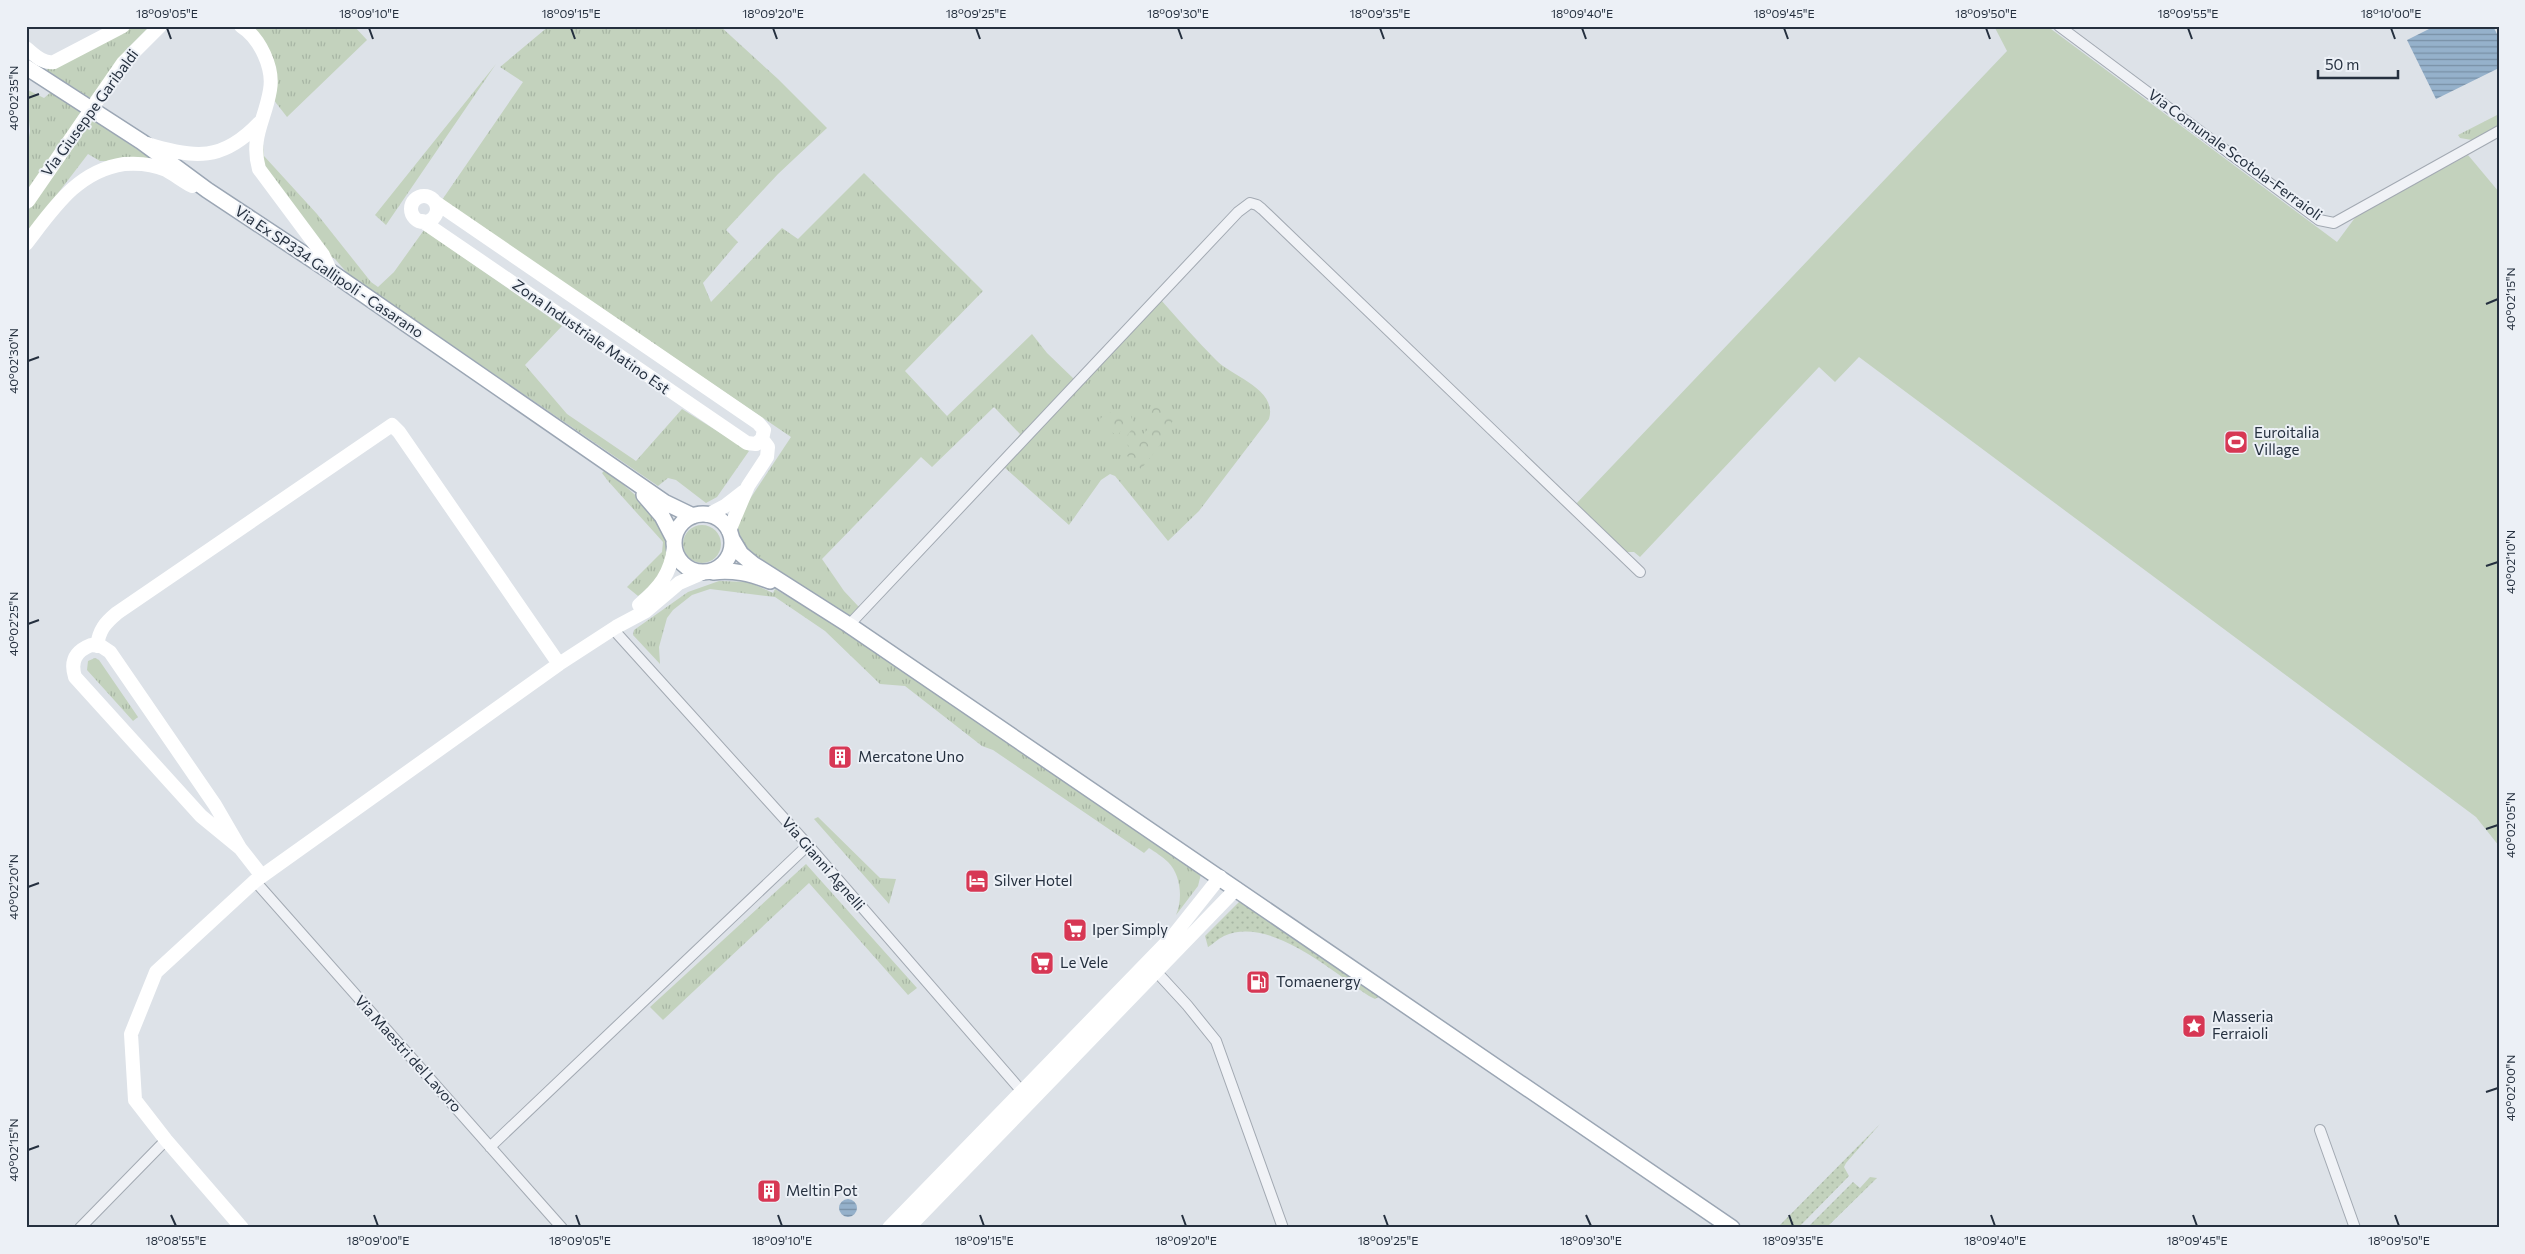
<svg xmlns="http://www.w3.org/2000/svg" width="2525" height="1254" font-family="Commissioner,sans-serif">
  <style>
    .grass { fill: url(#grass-tufts) }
    .forest { fill: url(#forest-crowns) }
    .garden { fill: url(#garden-dots) }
    .pitch { fill: #c3d2bd }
    .water { fill: url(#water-rules) }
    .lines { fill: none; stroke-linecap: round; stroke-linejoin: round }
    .street-casing { stroke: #a2a9b2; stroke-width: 12 }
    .primary-casing { stroke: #9ba6b4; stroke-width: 18 }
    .street { stroke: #f0f2f6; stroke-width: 10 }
    .secondary { stroke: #fff; stroke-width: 14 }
    .primary { stroke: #fff; stroke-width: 15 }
    .secondary-bridge { stroke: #fff; stroke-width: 14 }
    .ticks { fill: none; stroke: #25303f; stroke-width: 2 }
    .labels { text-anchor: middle; stroke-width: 4; stroke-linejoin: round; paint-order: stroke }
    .street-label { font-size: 15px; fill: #25303f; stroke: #ecf0f6 }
    .poi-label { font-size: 15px; fill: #25303f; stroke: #ecf0f6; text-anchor: start }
    .neatline { fill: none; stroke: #25303f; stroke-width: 2 }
    .ticks-label { font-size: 12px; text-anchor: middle; fill: #25303f }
  </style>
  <defs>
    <pattern id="grass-tufts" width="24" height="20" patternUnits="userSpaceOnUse" patternTransform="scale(1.25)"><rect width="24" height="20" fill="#c3d2bd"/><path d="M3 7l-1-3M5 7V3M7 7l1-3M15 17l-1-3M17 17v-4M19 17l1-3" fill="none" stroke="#a7b5a4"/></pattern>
    <pattern id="forest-crowns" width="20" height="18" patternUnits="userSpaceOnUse" patternTransform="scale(1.25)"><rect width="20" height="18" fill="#c3d2bd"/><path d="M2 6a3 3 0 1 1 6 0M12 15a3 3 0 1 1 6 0" fill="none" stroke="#a7b5a4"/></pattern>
    <pattern id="garden-dots" width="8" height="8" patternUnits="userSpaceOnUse" patternTransform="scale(1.25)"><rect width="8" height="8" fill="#c3d2bd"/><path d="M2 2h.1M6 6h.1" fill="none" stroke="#a7b5a4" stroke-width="1.8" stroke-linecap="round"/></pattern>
    <pattern id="water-rules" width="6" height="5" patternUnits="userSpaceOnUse" patternTransform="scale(1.25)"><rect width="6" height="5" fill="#95b1cb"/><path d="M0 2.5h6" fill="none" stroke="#7990a6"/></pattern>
  </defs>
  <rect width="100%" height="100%" fill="#dde2e8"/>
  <path class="grass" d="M130,26H150L130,46L90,98L46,70Z
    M251,26H354L367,40L287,117L273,99Z
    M549,26H720L778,79L827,128L778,174L726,230L738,242L703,283L711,302L782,228L798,239L864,173C904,213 944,252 983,291L905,371L947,416L1032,334L1047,353L1075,380L1010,448L1020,434L994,407L932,467L921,457L822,559L844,591L858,606H862L854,614L849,616L738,544L736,528L742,511L791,437L442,200L523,82L500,67Z
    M496,64L386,225L375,215Z
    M26,89L44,98L51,92L81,112L26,195V156L30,131Z
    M2499,114V126L2472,140L2460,138L2458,135Z
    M90,118L155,161H100L88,154L26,235V214Z
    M262,131L264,156L317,214L371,282L378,287L394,272L424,230L562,326L525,365L567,414L636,461L682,409L749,451L717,497L706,503L676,480L668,478L658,486L349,275L335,259L325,253L261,162Z
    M1161,300C1179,320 1197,341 1216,360C1231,376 1278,389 1269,419L1199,511L1168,541L1115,476L1110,474L1101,480L1069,525L1004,467Z
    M605,470C649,504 702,548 638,596L627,587L662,552L663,542L608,481L602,473Z
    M683 544a19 19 0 1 1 38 0a19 19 0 1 1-38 0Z
    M719,581L749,582L773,593L775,589L836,625L1201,874L1198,886L1176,915C1183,899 1181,875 1168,862C1163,857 1155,852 1149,848L1144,853L993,750L982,746L905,686L880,684L825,631L775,597L710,589L692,595L673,610L667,618L659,647L660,664L633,635L634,630L688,592Z
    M95,658L99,660L138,717L133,721L87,670L88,661Z
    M818,817L880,878L896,879L889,904L814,819Z
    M806,864L917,988L908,995L809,883L663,1020L650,1007Z"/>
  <path class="forest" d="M1160,398L1176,415L1158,448L1141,469L1125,454L1130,447L1123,441L1132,429L1126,425L1117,436L1101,424L1099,420C1107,410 1120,410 1131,416L1135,429L1143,434L1149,428L1151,411Z"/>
  <path class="garden" d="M1240,901L1380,996L1375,999L1369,996C1333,972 1269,915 1224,936C1218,939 1213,944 1208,947L1205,936Z
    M1880,1124L1846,1163L1844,1167L1849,1176L1798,1228H1777Z
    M1870,1177L1877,1178L1826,1228H1807L1853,1182L1860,1188Z"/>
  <path class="pitch" d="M1994,26H2047L2337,242L2357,215L2468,155L2499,192V846L2476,817L1859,357L1835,382L1819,367L1640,557L1634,552H1624L1575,505L2007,51Z"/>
  <path class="water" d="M2435,26H2493L2499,38V68L2436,99L2407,40Z
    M839 1208a9 9 0 1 1 18 0a9 9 0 1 1-18 0Z"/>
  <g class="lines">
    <g class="street-casing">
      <path id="street" d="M2059,26L2319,220L2334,223L2499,131
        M849,625L1238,212L1250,203L1257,205L1262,209L1640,572
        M613,629L808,845L1025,1095
        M255,881L562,1228
        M1152,967L1187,1005L1216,1041L1283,1228
        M2320,1130L2355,1228
        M490,1147L808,845
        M80,1228L166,1140"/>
    </g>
    <g class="primary-casing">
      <path id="primary" d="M26,67L142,142L207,190L331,272L664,502L693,516
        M644,495L662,516L674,539
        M674 543a29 29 0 1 1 58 0a29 29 0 1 1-58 0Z
        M732,539L741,554L753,564L849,625L1732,1228
        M713,572C733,569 751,574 770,581"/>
    </g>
    <use href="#street" class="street"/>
    <path class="secondary" d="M241,26C260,38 274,68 270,90C265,121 250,137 259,169L323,255L331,272
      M26,48C35,55 43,64 54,62L123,26
      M147,144C195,159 223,161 259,123
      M411 209a13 13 0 1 1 26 0a13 13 0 1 1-26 0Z
      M422,221L747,443L756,444L762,439L764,430L758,423L435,202
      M26,244C53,209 77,171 124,164C138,163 153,164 166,170C175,175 183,181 192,186
      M708,515L725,506L743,492
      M729,531L748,486L767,457L768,447L762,439
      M639,605C659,588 671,574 674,547
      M91,645L101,646L110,652L215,805L240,848L201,816L75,677C70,661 76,651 91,645Z
      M97,646C99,630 105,623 117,613L392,425L399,432L559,664
      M240,848L262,876
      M242,1228L166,1140L135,1100L131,1034L156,972L255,881L559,664L616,627L646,611L679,583L702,573
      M889,1228L1173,936L1220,877
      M908,1228L1236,889"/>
    <use href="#primary" class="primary"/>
    <path class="secondary-bridge" d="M28,201L123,63L160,26"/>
  </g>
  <path class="ticks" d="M167,28L171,39M369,28L373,39M571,28L575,39M773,28L777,39M976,28L980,39M1178,28L1182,39M1380,28L1384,39M1582,28L1586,39M1784,28L1788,39M1986,28L1990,39M2188,28L2192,39M2391,28L2395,39M28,98L39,94M2486,304L2498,299M28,361L39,357M2486,566L2498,562M28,624L39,620M2486,829L2498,825M28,887L39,883M2486,1092L2498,1088M28,1150L39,1146M171,1215L176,1226M374,1215L378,1226M576,1215L580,1226M778,1215L782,1226M980,1215L984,1226M1182,1215L1186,1226M1384,1215L1388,1226M1586,1215L1591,1226M1789,1215L1793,1226M1991,1215L1995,1226M2193,1215L2197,1226M2395,1215L2399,1226"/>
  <defs>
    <g id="stadium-square" transform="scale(1.25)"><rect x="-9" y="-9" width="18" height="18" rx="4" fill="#d73754" stroke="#ecf0f6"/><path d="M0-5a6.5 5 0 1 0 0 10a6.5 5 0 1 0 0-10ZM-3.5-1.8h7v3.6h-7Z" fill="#fff"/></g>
    <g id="building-square" transform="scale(1.25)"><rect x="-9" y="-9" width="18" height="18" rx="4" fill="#d73754" stroke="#ecf0f6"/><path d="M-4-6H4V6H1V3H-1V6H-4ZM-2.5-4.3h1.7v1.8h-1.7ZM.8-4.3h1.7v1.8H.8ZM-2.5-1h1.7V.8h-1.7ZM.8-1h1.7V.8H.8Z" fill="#fff"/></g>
    <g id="hotel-square" transform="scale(1.25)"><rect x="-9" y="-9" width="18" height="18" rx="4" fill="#d73754" stroke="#ecf0f6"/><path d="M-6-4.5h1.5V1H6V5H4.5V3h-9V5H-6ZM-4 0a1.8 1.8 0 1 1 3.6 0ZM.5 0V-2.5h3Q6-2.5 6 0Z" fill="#fff"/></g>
    <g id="supermarket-square" transform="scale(1.25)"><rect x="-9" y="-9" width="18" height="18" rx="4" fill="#d73754" stroke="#ecf0f6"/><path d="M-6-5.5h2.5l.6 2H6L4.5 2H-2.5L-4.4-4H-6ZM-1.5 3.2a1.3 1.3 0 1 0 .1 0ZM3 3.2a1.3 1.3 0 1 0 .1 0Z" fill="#fff"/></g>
    <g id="fuel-square" transform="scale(1.25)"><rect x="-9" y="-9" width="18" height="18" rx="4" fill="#d73754" stroke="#ecf0f6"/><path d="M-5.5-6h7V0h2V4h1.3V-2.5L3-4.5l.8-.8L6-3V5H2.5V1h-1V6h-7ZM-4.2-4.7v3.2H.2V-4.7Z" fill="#fff"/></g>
    <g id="sight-square" transform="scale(1.25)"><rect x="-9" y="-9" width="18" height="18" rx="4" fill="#d73754" stroke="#ecf0f6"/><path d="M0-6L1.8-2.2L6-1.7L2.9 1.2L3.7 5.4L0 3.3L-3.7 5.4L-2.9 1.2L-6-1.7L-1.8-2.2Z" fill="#fff"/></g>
  </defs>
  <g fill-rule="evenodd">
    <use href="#stadium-square" x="2236" y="442"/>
    <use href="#building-square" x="840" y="757"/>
    <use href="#hotel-square" x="977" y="881"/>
    <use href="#supermarket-square" x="1075" y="930"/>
    <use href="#supermarket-square" x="1042" y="963"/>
    <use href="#fuel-square" x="1258" y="982"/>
    <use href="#sight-square" x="2194" y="1026"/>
    <use href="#building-square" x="769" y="1191"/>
  </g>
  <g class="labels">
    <g class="street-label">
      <text transform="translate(90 113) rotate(-54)" y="5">Via Giuseppe Garibaldi</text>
      <text transform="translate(2235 155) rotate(36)" y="5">Via Comunale Scotola-Ferraioli</text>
      <text transform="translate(329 272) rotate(34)" y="5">Via Ex SP334 Gallipoli - Casarano</text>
      <text transform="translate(591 337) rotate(35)" y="5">Zona Industriale Matino Est</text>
      <text transform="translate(823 864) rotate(49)" y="5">Via Gianni Agnelli</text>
      <text transform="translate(408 1054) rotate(48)" y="5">Via Maestri del Lavoro</text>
    </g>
    <g class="poi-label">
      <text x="2254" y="438">Euroitalia<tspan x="2254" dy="17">Village</tspan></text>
      <text x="858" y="762">Mercatone Uno</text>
      <text x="994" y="886">Silver Hotel</text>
      <text x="1092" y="935">Iper Simply</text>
      <text x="1060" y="968">Le Vele</text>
      <text x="1276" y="987">Tomaenergy</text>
      <text x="2212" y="1022">Masseria<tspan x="2212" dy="17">Ferraioli</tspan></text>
      <text x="786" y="1196">Meltin Pot</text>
    </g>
  </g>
  <rect width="2525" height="1254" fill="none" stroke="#ecf0f6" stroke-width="55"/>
  <path d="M2318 70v8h80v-8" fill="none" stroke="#25303f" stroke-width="2.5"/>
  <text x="2325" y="70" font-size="15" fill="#25303f" stroke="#ecf0f6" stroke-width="4" paint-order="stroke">50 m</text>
  <rect x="28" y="28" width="2470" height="1198" class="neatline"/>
  <g class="ticks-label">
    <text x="167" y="18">18°09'05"E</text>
    <text x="369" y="18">18°09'10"E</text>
    <text x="571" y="18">18°09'15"E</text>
    <text x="773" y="18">18°09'20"E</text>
    <text x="976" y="18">18°09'25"E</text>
    <text x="1178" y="18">18°09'30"E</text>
    <text x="1380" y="18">18°09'35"E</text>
    <text x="1582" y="18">18°09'40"E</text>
    <text x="1784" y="18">18°09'45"E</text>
    <text x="1986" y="18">18°09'50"E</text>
    <text x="2188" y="18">18°09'55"E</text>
    <text x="2391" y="18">18°10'00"E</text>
    <text transform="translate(14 98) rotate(-90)" y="4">40°02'35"N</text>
    <text transform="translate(2511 299) rotate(-90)" y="4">40°02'15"N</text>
    <text transform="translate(14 361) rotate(-90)" y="4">40°02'30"N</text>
    <text transform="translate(2511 562) rotate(-90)" y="4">40°02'10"N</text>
    <text transform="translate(14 624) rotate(-90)" y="4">40°02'25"N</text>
    <text transform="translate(2511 825) rotate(-90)" y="4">40°02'05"N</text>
    <text transform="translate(14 887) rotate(-90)" y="4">40°02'20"N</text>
    <text transform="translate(2511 1088) rotate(-90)" y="4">40°02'00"N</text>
    <text transform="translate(14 1150) rotate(-90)" y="4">40°02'15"N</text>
    <text x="176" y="1245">18°08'55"E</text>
    <text x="378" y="1245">18°09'00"E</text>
    <text x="580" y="1245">18°09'05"E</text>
    <text x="782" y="1245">18°09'10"E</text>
    <text x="984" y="1245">18°09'15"E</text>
    <text x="1186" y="1245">18°09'20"E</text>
    <text x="1388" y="1245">18°09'25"E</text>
    <text x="1591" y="1245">18°09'30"E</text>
    <text x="1793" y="1245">18°09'35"E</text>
    <text x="1995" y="1245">18°09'40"E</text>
    <text x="2197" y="1245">18°09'45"E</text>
    <text x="2399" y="1245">18°09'50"E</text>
  </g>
</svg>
